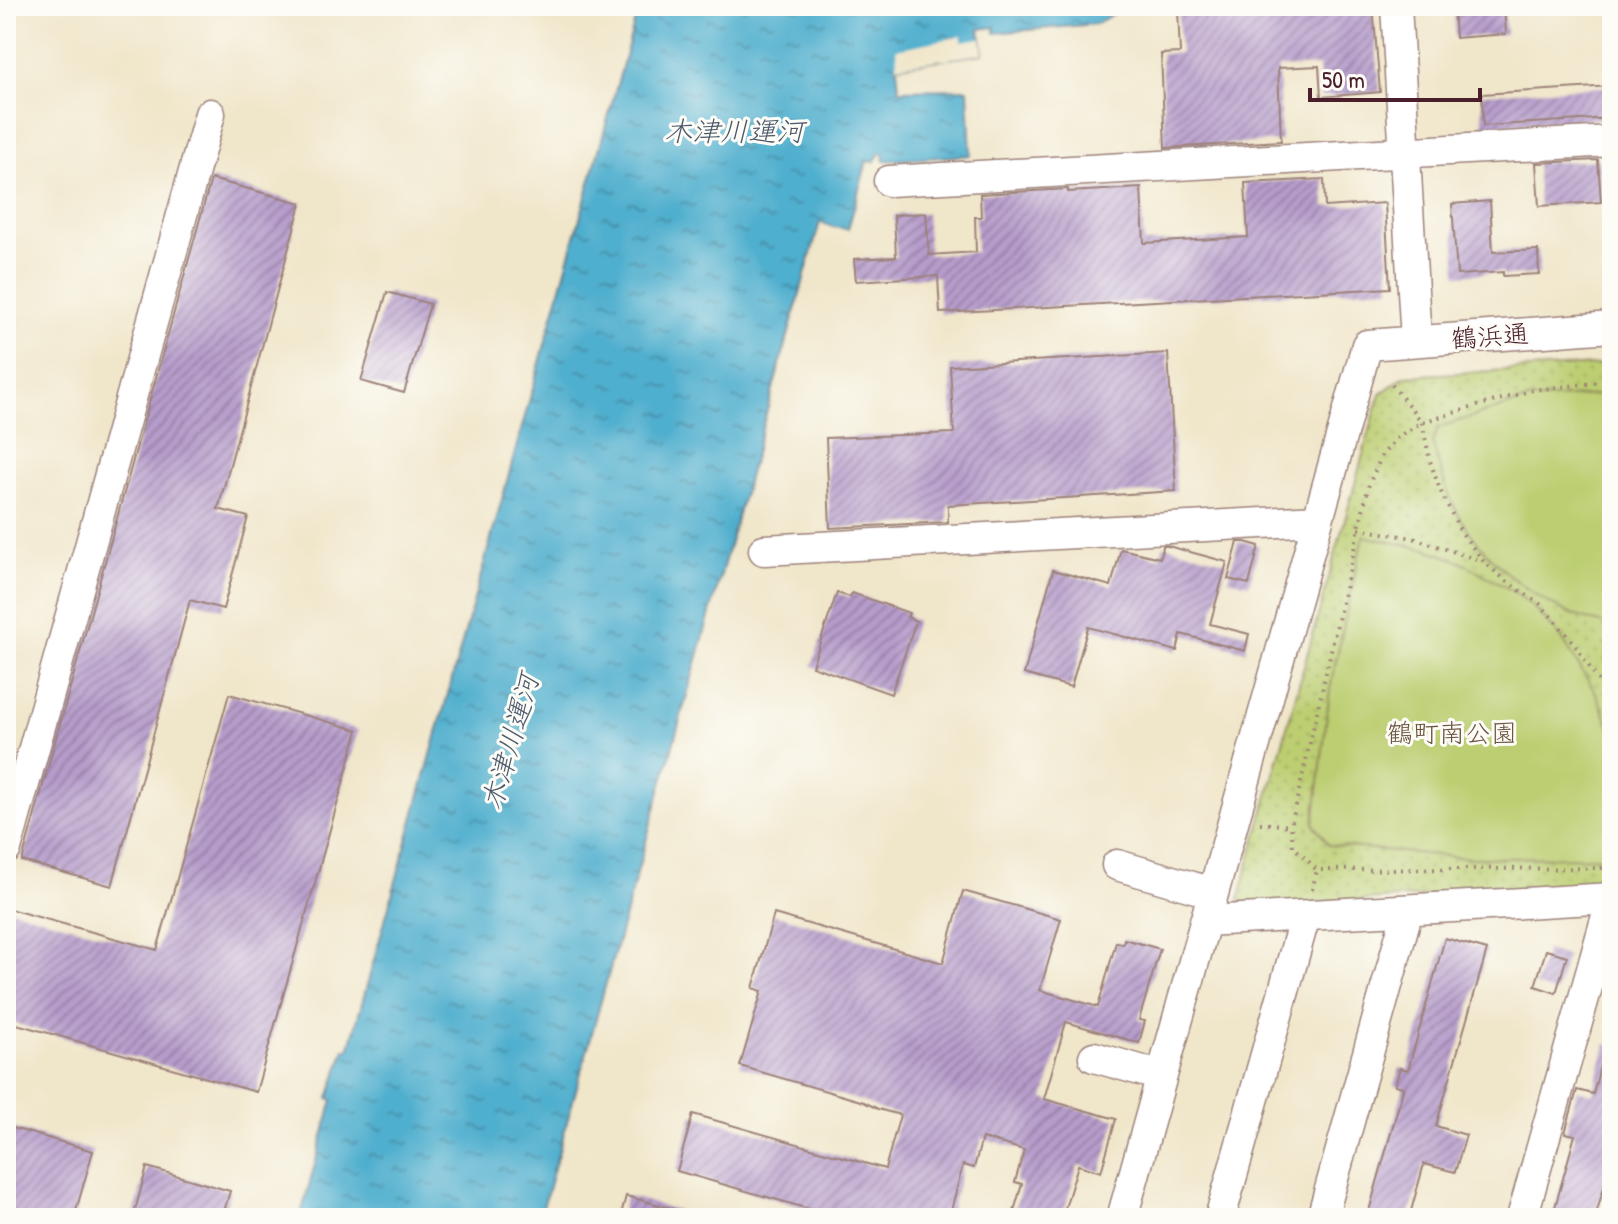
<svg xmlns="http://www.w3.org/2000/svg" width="1618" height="1224" font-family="'Patrick Hand','Klee One',sans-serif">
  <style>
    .park { fill: url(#park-dots); stroke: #83764e; stroke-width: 2 }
    .pitch { fill: #bcce71; stroke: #83764e; stroke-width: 2 }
    .water { fill: url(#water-ripples); stroke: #4c677c; stroke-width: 2 }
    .pier { fill: #f0e6ca }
    .building { fill: url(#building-hatch) }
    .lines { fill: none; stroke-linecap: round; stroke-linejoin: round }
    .minor-casing { stroke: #9d827a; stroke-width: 33 }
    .path { stroke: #9d827a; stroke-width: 4; stroke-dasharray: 2 6; stroke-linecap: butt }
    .minor { stroke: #fff; stroke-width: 30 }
    .labels { text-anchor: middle; stroke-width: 6; stroke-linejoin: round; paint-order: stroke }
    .street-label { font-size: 26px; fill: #4a1f2b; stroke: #fdfcf7 }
    .park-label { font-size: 26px; fill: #6c5440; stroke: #fdfcf7 }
    .water-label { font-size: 28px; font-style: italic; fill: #4c596c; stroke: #fdfcf7 }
  </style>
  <defs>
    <pattern id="park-dots" width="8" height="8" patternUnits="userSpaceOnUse" patternTransform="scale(2)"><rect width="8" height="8" fill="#bcce71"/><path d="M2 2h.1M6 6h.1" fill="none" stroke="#a3b062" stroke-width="1.8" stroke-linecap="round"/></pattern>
    <pattern id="water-ripples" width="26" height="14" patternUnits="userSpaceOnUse" patternTransform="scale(2)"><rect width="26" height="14" fill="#4fafce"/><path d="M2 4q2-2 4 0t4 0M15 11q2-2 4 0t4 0" fill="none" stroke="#448ea7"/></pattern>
    <pattern id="building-hatch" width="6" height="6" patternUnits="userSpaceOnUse" patternTransform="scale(2)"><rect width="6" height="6" fill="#b69ccb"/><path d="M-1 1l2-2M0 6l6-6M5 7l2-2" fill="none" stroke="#967fa5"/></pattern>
  </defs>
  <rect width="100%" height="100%" fill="#fdfcf7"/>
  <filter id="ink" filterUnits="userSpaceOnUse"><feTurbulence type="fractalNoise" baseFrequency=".0125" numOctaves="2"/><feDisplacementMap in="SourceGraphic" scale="16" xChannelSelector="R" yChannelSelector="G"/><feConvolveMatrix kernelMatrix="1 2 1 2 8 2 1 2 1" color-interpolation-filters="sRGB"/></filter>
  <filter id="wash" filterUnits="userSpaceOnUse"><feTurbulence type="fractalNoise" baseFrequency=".006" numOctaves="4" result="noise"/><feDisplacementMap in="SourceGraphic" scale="32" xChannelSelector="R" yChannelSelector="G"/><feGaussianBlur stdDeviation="1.8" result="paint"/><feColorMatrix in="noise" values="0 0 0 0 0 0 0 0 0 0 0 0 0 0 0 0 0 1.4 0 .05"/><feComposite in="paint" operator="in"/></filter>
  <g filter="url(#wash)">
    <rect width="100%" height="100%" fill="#f0e6ca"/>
    <path class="park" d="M1612,364V884L1246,908L1239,899L1380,394L1405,376Z"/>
    <path class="pitch" d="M1612,394V625C1548,616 1483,563 1454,506C1444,487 1439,463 1432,442L1439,427L1527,400Z
      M1363,536L1426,549L1460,561L1516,593L1537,611L1561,637L1596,693L1612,732V857L1469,858L1329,845L1314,824L1330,689Z"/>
    <path class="water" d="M639,6H1121V9L1096,24L995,33V27L980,29L983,54L897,66L899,90L968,89L971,155L884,161L883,153H880L874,162L867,161L848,229L833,227L820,222L540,1218H300L333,1100L329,1098L345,1049L349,1050Z"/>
    <path class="pier" d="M962,36V41L981,38L983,54L897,66L896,49Z"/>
    <g id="blocks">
      <path class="building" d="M1255,6H1373L1380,92L1321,97L1319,66L1278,68L1281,141L1165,148L1161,54L1180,53L1178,10Z
        M1453,6H1504L1506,34L1455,38Z
        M1612,86V118L1483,126L1482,94Z
        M1598,160L1601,202L1539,206L1536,163Z
        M211,179L301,203L218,509L248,517L223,609L190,600L112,886L22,861Z
        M1324,179L1325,207L1385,203L1390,288L940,313L938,276L856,281L854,259L896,257L894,215L926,213L929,255L976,252L975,217H981L980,194L1068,189V192L1141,188L1144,243L1248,237L1245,183Z
        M1490,201L1493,252L1538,250L1539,274L1503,276V272L1457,275L1452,204Z
        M387,292L430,304L404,393L361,381Z
        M1168,353L1176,491L948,505V522L830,528L826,438L954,433L950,366Z
        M1238,542H1245L1259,546L1249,584L1228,579Z
        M1163,546H1168L1227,562L1210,624L1249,634L1245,651L1181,634L1177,651L1088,627L1071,687L1024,674L1053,570L1111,586L1121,549L1160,558Z
        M837,593L850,597L852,593L909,613L907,617L916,621L891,694L812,666Z
        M229,694L358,730L256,1092L6,1021V908L157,950Z
        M963,891L1061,919L1040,990L1098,1007L1116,942L1123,944L1124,939L1160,949L1139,1020L1145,1021L1139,1043L1066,1022L1044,1099L1116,1119L1101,1172L1078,1165L1062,1218H1012L1022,1184L1015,1182L1024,1150L982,1138L974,1168L963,1165L949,1218H840L677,1171L693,1114L885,1169L900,1115L878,1109L864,1102L740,1066L762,991L753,988L774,914L943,963Z
        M1445,938L1487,950L1436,1126L1466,1135L1455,1172L1424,1164L1409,1218H1367L1403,1090V1087L1395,1085L1400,1068L1408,1070Z
        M1546,950L1567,956L1556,993L1535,986Z
        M1606,1044L1612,1045V1159L1595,1218H1552L1575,1135L1565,1133L1577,1090L1593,1094Z
        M6,1126L93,1151L74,1218H6Z
        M147,1167L230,1191L222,1218H133Z
        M626,1196L685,1212L684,1218H620Z"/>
    </g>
  </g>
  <g filter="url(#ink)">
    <use href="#blocks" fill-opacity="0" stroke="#9d827a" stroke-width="2"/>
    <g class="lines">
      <g class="minor-casing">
        <path id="minor" d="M1396,6L1416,341
          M889,181L1612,141
          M764,550L1317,520
          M6,849L210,114
          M1117,865L1213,893
          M1205,921L1612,898
          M1094,1057L1161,1076
          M1122,1218L1367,345L1612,327
          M1220,1218L1305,916
          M1322,1218L1408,910
          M1522,1218L1612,898"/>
      </g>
      <path class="path" d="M1612,381L1533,390L1422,422L1399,436L1382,455L1369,484L1291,826L1293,846L1317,870L1612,868
        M1392,385L1422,422L1430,461L1440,490L1461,532L1484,562L1510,584L1540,604L1571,639L1598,680L1612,712
        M1359,529L1413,538L1481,561
        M1260,823L1291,826
        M1312,890L1317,870"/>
      <use href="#minor" class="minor"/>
    </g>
  </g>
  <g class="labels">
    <g class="street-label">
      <text transform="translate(1490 336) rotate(-4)" y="9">鶴浜通</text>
    </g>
    <g class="park-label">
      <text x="1452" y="742">鶴町南公園</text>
    </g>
    <g class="water-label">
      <text x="734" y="141">木津川運河</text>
      <text transform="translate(510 742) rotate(-74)" y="10">木津川運河</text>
    </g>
  </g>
  <rect width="1618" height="1224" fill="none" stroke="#fdfcf7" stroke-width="32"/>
  <path d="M1310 88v12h170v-12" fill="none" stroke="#4a1f2b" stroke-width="4"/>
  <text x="1322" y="88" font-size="24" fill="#4a1f2b" stroke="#fdfcf7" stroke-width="6" paint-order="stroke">50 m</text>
</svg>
